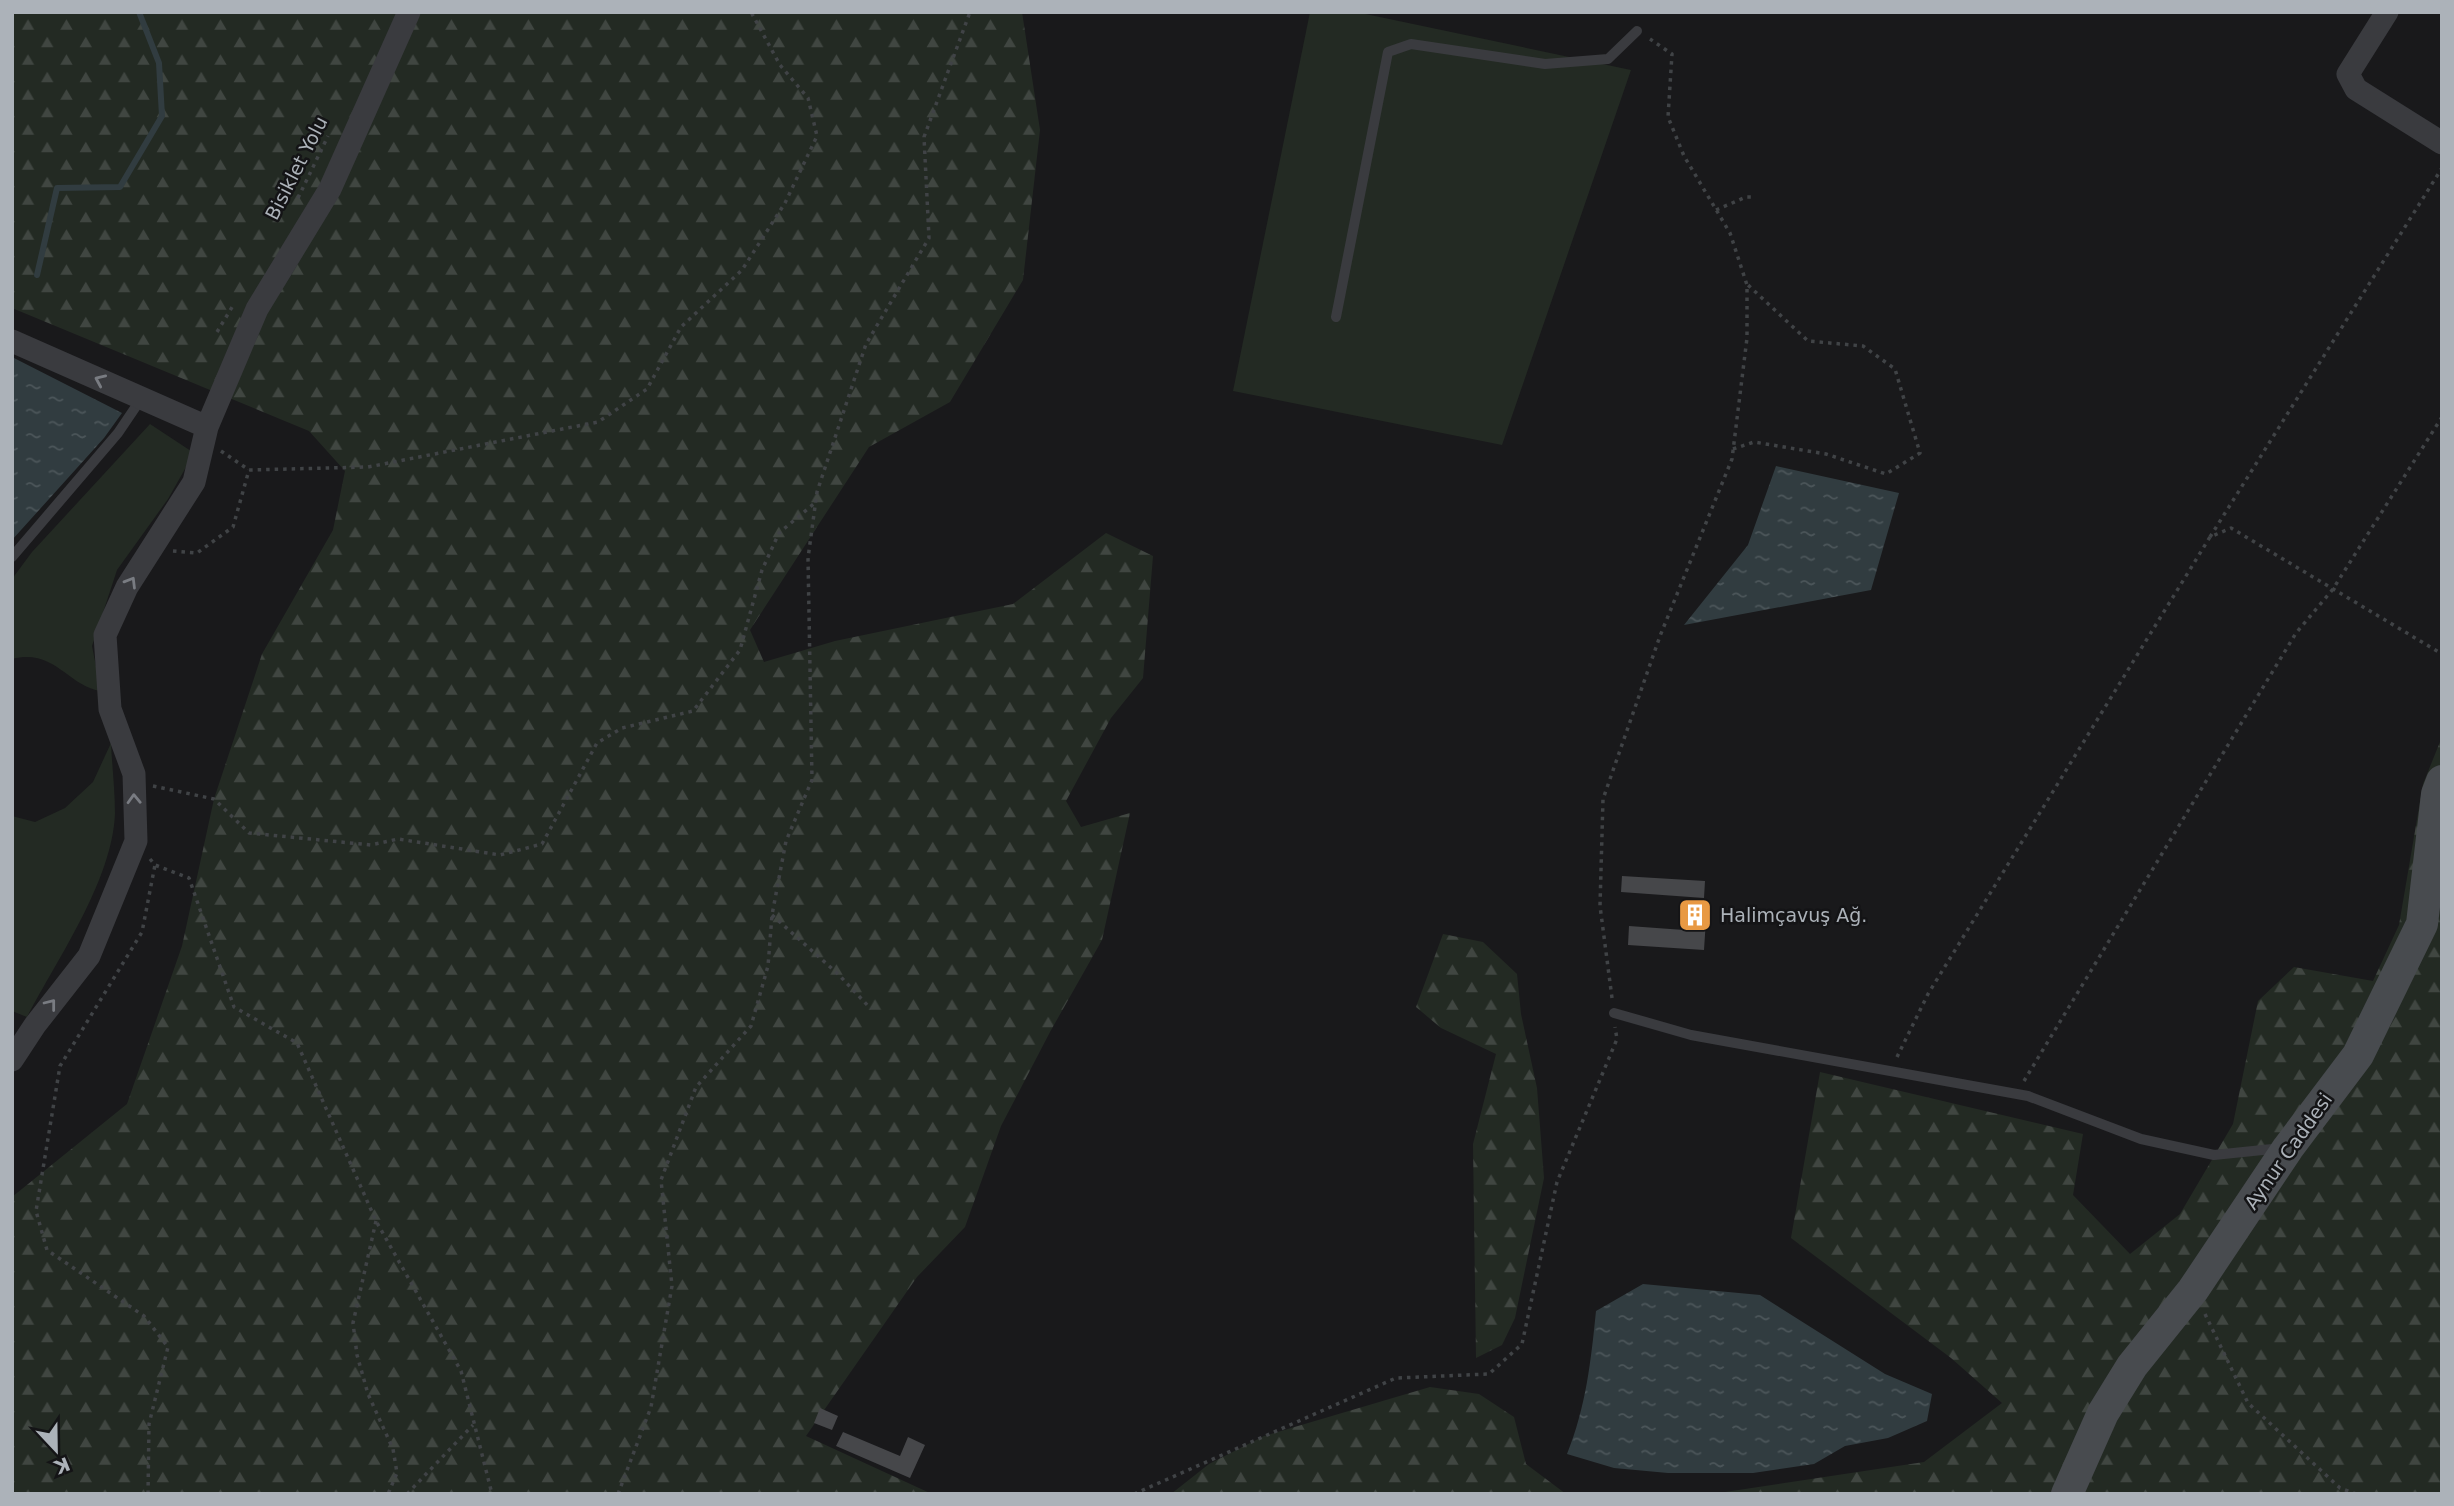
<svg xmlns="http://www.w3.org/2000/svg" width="2454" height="1506" font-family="'DejaVu Sans',sans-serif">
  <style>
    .green { fill: #232a23 }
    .forest { fill: url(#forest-firs) }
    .water { fill: url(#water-ripples) }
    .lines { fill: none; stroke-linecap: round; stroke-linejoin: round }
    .stream { stroke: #313c40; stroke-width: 6 }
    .building { fill: #46474a }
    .path { stroke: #404346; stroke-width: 3.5; stroke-dasharray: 3.5 5; stroke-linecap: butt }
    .lane { stroke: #3a3b3f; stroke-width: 10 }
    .street { stroke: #3a3b3f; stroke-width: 23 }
    .secondary { stroke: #484b4f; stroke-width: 32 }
    .oneway { stroke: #797c82 }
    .labels { text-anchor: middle; stroke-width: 5; stroke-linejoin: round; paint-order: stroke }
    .street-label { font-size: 19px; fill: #acb2b9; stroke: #141416 }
    .poi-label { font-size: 19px; fill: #acb2b9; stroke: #141416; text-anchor: start }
  </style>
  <defs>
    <pattern id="forest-firs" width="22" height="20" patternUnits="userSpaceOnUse" patternTransform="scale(1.75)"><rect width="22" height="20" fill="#232a23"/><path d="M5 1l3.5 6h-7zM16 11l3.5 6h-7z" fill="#404641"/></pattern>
    <pattern id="water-ripples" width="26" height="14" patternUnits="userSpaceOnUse" patternTransform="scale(1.75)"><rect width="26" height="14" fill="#313c40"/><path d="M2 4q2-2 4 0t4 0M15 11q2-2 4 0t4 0" fill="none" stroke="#4c565a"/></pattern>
  </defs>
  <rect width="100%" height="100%" fill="#19191b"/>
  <path class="green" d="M1310,12H1356L1631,70L1502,445L1233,391Z
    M150,424L194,453L168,499L117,570L92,646L101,691C67,686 55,648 12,659V579L32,552Z
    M111,743C112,766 115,790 115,814C112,881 58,958 27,1017L12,1011V816L35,822L65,808L93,782Z"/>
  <path class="forest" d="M12,12H1022L1040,130L1023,280L950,402L869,447L750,630L764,662L835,641L1013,604L1106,533L1153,556L1143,678L1111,718L1066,801L1081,827L1130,813L1102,940L1050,1032L1001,1126L965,1227L917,1277L806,1436L932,1494H12V1197L127,1104L182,946L214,799L262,654L333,530L345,471L309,431L12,308Z
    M2442,737V1494H1712L1924,1462L2002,1403L1951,1358L1791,1238L1820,1072L2083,1134L2073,1195L2130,1254L2180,1214L2233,1124L2258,1001L2294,967L2373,981L2399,925L2423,784Z
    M1443,934L1483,942L1517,974L1521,1014L1537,1088L1544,1178L1515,1318L1502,1345L1476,1358L1473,1144L1496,1054L1441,1028L1416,1007Z
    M1430,1387L1479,1394L1514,1417L1526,1464L1566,1494H1171L1209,1464L1264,1436Z"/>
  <path class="water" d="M12,357L122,413L104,438L12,540Z
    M1776,466L1899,493L1871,590L1684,625L1748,545Z
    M1643,1284L1760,1295L1885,1374L1932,1394L1927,1421L1888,1438L1845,1446L1814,1464L1753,1473H1668L1614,1468L1567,1454C1586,1407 1591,1361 1596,1311Z"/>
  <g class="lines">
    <path class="stream" d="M37,275L57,188L120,187L162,116L159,63L139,12"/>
  </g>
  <path class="building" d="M1622,876L1705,881L1704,898L1621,892Z
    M1686,902L1707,904L1704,950L1628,945L1629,926L1684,930Z
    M820,1408L838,1416L832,1430L814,1423Z
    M843,1432L900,1456L908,1437L925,1445L910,1478L836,1446Z"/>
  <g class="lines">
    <path class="path" d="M298,198L328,136
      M1716,210L1746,197H1755
      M217,332L234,304
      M1733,449L1754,442L1826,454L1886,474L1920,453L1895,369L1863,346L1808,341L1748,285
      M221,451L249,470L368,467L598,422L647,389L681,327L742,270L785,203L817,136L808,98L780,65L751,12
      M2210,537L2442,168
      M173,551L197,553L233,527L249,470
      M153,786L214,799L249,833L371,845L398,839L500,855L542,844L597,743L622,728L693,711L740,650L762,570L779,533L816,502
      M150,859L155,865L189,878L234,1007L297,1043L376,1221L461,1371L492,1494
      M772,915L838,974L871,1009
      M1612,998L1600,906L1603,799L1660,636L1732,459L1747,338V285L1730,233L1684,156L1668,117L1672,54L1650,39
      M1897,1057L1928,994L2210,537L2231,528L2442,654
      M2024,1081L2296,633L2333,589L2442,417
      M376,1221L353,1323L357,1355L368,1394L393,1449L397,1473L388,1494
      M2205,1314L2248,1403L2340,1488L2356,1494
      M148,1494L149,1424L168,1347L144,1316L47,1250L36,1211L60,1066L142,932L155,865
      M407,1494L473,1425
      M618,1494L651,1407L672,1286L661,1180L696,1087L751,1026L768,966L772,915L786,841L812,780L808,558L817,492L866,344L929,238L924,137L970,12
      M1134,1494L1396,1378L1489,1374L1522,1344L1557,1182L1617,1039L1615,1027"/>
    <path class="lane" d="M1336,317L1388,52L1411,44L1545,64L1608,59L1637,31
      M12,557L118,433L141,399
      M1614,1013L1691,1035L2028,1096L2141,1139L2214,1155L2282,1148"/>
    <path class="street" d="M2387,12L2348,74L2356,89L2442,143
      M12,341L207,427
      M12,1060L35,1025L89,956L136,841L134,774L110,709L105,635L127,587L194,482L207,427L257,309L330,189L409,12"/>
    <path class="secondary" d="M2067,1494L2103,1413L2132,1366L2193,1290L2288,1148L2358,1055L2422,924L2437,794L2442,781"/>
  </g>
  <defs><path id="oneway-chevron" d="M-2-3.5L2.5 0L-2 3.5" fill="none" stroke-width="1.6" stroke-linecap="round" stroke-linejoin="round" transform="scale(1.75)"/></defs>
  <g class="oneway">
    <use href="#oneway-chevron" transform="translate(100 380) rotate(-156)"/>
    <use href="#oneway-chevron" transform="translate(131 582) rotate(-59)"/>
    <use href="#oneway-chevron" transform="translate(134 799) rotate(-92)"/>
    <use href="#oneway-chevron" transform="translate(51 1004) rotate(-52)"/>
  </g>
  <defs>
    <g id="building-square" transform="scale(1.75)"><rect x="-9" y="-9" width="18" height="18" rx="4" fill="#e89943" stroke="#141416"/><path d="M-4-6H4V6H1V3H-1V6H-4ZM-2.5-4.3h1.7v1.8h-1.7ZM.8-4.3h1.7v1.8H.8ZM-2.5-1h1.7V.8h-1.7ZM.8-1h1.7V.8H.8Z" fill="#fff"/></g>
  </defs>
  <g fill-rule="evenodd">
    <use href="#building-square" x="1695" y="915"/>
  </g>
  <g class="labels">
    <g class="street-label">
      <text transform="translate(296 168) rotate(-63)" y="7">Bisiklet Yolu</text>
      <text transform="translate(2288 1151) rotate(-55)" y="7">Aynur Caddesi</text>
    </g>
    <g class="poi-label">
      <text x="1720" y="922">Halimçavuş Ağ.</text>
    </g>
  </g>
  <rect width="2454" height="1506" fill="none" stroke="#acb2b9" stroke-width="28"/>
  <g transform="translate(56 1450) rotate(158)" stroke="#141416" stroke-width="5" paint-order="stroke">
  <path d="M0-5L12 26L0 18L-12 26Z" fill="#acb2b9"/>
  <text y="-10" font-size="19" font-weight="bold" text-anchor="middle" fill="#acb2b9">K</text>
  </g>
</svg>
